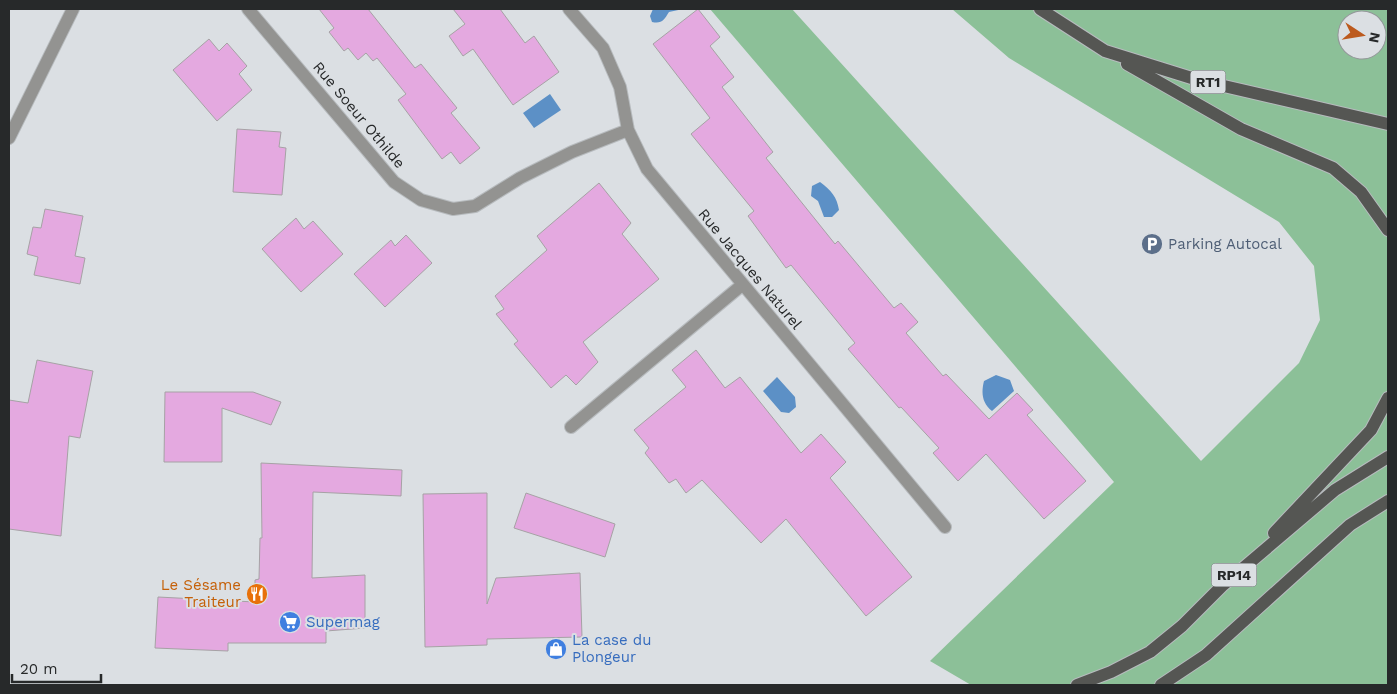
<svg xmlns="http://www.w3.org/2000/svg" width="1397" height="694" font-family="'Work Sans',sans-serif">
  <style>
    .green { fill: #8cc098; fill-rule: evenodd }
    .water { fill: #5c90c6 }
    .building { fill: #e4a9e0; stroke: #a6a2a5 }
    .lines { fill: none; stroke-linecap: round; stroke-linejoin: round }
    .minor-casing { stroke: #b7bbbe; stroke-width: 14 }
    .primary-casing { stroke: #b7bbbe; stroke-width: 14 }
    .minor { stroke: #939391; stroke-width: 12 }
    .primary { stroke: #555653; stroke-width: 12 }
    .labels { text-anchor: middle; stroke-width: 4; stroke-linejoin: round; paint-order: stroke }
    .shield { fill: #dbdfe3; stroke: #5d6062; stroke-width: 1 }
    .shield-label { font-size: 14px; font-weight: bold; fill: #27292a }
    .street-label { font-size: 15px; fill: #27292a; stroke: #dbdfe3 }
    .service-label { font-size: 15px; fill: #4e5e75; stroke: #dbdfe3; text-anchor: start }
    .food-label { font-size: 15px; fill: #c56008; stroke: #dbdfe3; text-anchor: end }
    .shop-label { font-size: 15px; fill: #366cbe; stroke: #dbdfe3; text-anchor: start }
  </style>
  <rect width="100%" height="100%" fill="#dbdfe3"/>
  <path class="green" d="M710,9H792L1201,461L1299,363L1320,320L1314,266L1279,222L1009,58L952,9H1388V685H971L930,661L1114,482ZM1347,20H1377V50H1347Z"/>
  <path class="water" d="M653,9H683L669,12C664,20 662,24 652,22L650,16Z
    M550,94L561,110L534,128L523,113Z
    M820,182C831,190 837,197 839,210L832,217H824L818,201L811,196L812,186Z
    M996,375L1010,380L1014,391L992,411C982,403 981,393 984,381Z
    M777,377L795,397L796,407L789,413L781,412L763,391Z"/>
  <path class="building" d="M319,9H368L415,68L421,64L457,108L451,113L480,148L460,164L451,152L442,159L398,100L406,94L377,58L373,61L366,53L358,60L348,48L344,51L329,32L334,28Z
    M453,9H500L525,43L534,36L559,72L513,105L473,49L463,56L449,36L465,24Z
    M698,9L720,37L710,46L734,77L722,87L773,152L766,158L835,244L838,241L894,308L901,303L918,322L906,333L943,376L946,374L989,419L1017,393L1033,410L1027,415L1086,481L1044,519L986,454L958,481L933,453L939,448L901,407L899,408L848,349L855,343L791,265L786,268L748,216L754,211L691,134L710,118L653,44Z
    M209,39L219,51L227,43L247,66L239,74L252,90L217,121L173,70Z
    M237,129L281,132L279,147L286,148L282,195L233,192Z
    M599,183L631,223L622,234L659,279L583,342L598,362L576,385L566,375L551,388L514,344L518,341L496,314L504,309L495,296L547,250L537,236Z
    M45,209L83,216L75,256L85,258L80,284L34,275L38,257L27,254L33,227L41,228Z
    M296,218L304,229L313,221L343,254L301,292L262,249Z
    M406,235L432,263L385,307L354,274L391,240L395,246Z
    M696,350L725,388L740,377L801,453L821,434L846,462L830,478L912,577L866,616L786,519L761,543L702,480L686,493L676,479L669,483L645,453L649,448L634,430L686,387L672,370Z
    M37,360L93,371L80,438L69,436L61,536L9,529V400L28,403Z
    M165,392H253L281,402L271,425L222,408V462H164Z
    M261,463L402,470L401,496L313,492L312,578L365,575V628L326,631V643H228V651L155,648L158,597L255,602V580L259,579L260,538H262Z
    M487,493V604L496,578L580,573L582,637L487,639V645L425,647L423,494Z
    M526,493L615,524L605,557L514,528Z"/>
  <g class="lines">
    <g class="minor-casing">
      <path id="minor" d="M248,9L394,182L421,200L453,209L475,206L520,178L572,152L628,130
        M569,9L603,48L620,87L628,130L647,169L945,527
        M9,138L73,9
        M571,427L742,285"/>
    </g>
    <g class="primary-casing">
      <path id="primary" d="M1040,9L1105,51L1198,80L1388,124
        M1127,64L1241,129L1333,168L1361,192L1388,230
        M1274,533L1371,430L1388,398
        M1077,685L1111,672L1150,652L1182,626L1222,586L1335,490L1388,457
        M1161,685L1206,655L1350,525L1388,501"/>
    </g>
    <use href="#minor" class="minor"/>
    <use href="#primary" class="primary"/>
  </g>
  <defs>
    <g id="parking-disc" transform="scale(1.125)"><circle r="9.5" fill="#5c6f8a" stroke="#dbdfe3"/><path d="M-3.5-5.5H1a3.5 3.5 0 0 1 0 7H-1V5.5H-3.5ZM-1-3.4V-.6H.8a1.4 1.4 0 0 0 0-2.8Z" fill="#fff"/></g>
    <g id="restaurant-disc" transform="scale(1.125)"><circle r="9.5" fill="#e8710a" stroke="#dbdfe3"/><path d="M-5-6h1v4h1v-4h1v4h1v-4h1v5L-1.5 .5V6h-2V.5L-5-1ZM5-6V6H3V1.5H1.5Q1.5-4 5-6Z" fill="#fff"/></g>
    <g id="supermarket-disc" transform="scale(1.125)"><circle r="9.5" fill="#3f7fe0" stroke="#dbdfe3"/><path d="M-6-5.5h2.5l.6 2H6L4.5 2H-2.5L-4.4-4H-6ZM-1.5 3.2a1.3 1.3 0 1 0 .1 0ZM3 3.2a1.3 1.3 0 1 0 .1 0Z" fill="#fff"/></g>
    <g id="shop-disc" transform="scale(1.125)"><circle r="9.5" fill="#3f7fe0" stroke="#dbdfe3"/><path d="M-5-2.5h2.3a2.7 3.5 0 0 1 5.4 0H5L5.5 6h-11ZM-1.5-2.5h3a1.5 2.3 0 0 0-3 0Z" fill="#fff"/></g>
  </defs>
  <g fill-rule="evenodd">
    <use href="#parking-disc" x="1152" y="244"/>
    <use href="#restaurant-disc" x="257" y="594"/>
    <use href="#supermarket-disc" x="290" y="622"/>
    <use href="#shop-disc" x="556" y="649"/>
  </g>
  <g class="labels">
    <g class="shield">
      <rect x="1190.5" y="70.5" width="35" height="23" rx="4"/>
      <rect x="1211.5" y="563.5" width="45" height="23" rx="4"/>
    </g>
    <g class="shield-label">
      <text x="1208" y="87">RT1</text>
      <text x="1234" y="580">RP14</text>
    </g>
    <g class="street-label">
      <text transform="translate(359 115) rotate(50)" y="5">Rue Soeur Othilde</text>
      <text transform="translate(750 269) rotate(50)" y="5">Rue Jacques Naturel</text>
    </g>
    <g class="service-label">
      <text x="1168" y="249">Parking Autocal</text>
    </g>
    <g class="food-label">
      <text x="241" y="590">Le Sésame<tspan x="241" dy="17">Traiteur</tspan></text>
    </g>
    <g class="shop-label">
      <text x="306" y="627">Supermag</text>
      <text x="572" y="645">La case du<tspan x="572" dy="17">Plongeur</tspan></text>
    </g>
  </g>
  <rect width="1397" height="694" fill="none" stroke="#27292a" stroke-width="20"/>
  <g transform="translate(1362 35) rotate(102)"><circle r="24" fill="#dbdfe3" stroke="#939699"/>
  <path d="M0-4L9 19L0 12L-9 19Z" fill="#bc5a1e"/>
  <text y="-8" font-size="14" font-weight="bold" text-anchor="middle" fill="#27292a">N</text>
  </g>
  <path d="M12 674v8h89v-8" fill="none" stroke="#27292a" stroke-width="2.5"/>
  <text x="20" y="674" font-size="15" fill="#27292a" stroke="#dbdfe3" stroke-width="4" paint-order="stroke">20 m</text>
</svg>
